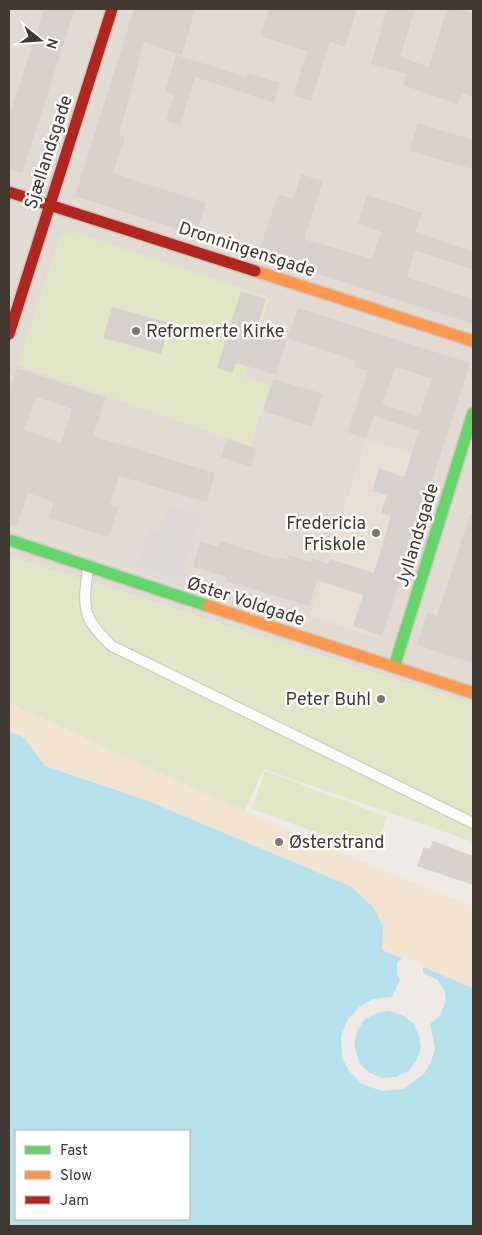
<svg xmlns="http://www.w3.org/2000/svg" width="482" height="1235" font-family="Overpass,sans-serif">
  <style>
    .residential { fill: #e2dbd3 }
    .education { fill: #e9dfd5 }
    .green { fill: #e1e7c6 }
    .sand { fill: #f2e4cf }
    .parking { fill: #ddd9d6 }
    .water { fill: #b6e0ec; fill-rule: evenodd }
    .pier { fill: #eeeae6; fill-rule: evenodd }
    .building { fill: #d6d1cd; fill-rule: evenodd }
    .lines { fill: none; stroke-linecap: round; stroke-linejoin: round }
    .lane-casing { stroke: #cac6c2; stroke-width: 12 }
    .fast-casing { stroke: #cec7be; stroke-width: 14 }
    .slow-casing { stroke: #cec7be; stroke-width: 14 }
    .jam-casing { stroke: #cec7be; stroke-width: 14 }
    .lane { stroke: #fcfcfb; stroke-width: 10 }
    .fast { stroke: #63d668; stroke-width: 11 }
    .slow { stroke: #ff974d; stroke-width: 11 }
    .jam { stroke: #b3261e; stroke-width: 11 }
    .poi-dot { fill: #7e7772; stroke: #fff; stroke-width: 2 }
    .labels { text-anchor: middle; stroke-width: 5; stroke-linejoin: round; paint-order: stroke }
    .street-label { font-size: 18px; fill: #423933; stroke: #fff }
    .poi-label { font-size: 18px; fill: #423933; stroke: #fff; text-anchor: start }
  </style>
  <rect width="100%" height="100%" fill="#eeeae6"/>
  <path class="residential" d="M9,9H473V704L9,556Z"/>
  <path class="education" d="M366,439L438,462L381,639L310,616Z"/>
  <path class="green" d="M74,232L270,298L244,377L270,386L250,446L18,365L61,234Z
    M9,556L473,704V842L264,769L244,812L9,703Z
    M265,771L387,817L373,853L252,809Z"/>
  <path class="sand" d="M9,703C162,775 315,845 473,906V988L381,950L350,886L148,801L45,766L23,737L9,731Z"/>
  <path class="parking" d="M169,506L199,515L181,579L138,567L149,529L161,532Z"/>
  <path class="water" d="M9,731L23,737L45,766L148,801L350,886L373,907L383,926L382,950L473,988V1226H9ZM16,1131H189V1219H16Z"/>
  <path class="pier" d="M403,957L423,965V973L438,980L445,992L446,1001L440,1016L430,1024L435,1048L431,1062L424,1074L403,1089L382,1091L362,1084L349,1071L342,1058L341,1036L348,1019L360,1006L373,999L392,997L400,980L397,974V963ZM389,1011L402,1015L413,1023L419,1035L421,1048L416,1061L408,1071L396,1077L382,1078L370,1073L360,1064L354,1045L357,1031L364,1020L376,1013Z"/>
  <path class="building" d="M44,9H75L22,173L9,169V117Z
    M134,9H195L182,55L144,42L119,135L125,137L113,173L206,203L196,235L75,196Z
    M269,9H357L345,47L330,42L311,101L293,95L307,51L260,36Z
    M387,9H415L400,57L429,67L447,9H459L473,13V97L462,93L458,104L403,85L407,74L371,64Z
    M176,55L246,77L247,73L280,83L274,103L195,77L180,125L166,121L174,95L165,92Z
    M418,123L473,140V169L409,151Z
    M301,174L323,181L304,239L372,259L381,232L358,224L367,195L422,213L415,232L473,252V270L415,250L407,277L473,300V324L258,254L278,194L294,199Z
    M241,291L266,299L256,330L287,340L276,375L236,363L233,373L217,368Z
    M112,307L170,323L161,354L103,338Z
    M298,308L470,363L382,636L353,626L363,595L317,580L309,606L226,581L227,577L193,567L200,541L218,547L220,541L276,559L277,557L287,560L289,555L311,562L312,558L328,564L330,559L374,573L391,516L381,513L387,495L372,491L379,468L404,477L419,431L374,416L366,439L348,432L368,371L354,367L357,361L288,338ZM396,367L432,379L419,416L382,404Z
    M17,368L106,398L93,436L215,473L207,502L119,476L110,505L118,508L109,537L49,518L54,502L28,493L17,526L9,525V392ZM36,397L72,409L61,443L24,430Z
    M274,379L323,394L312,427L263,411Z
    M227,439L257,449L251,467L221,457Z
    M470,514H473V663L417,645L427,612L437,616Z
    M433,841L473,856V885L417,866L424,847L430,849Z"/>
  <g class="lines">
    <g class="lane-casing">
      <path id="lane" d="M88,567C83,608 81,617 112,646L473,823"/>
    </g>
    <g class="fast-casing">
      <path id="fast" d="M9,540L208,606
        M394,667L473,413"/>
    </g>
    <g class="slow-casing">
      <path id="slow" d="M255,271L473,341
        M208,606L473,693"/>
    </g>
    <g class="jam-casing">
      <path id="jam" d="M9,192L255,271
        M9,334L112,9"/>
    </g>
    <use href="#lane" class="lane"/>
    <use href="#fast" class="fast"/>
    <use href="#slow" class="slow"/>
    <use href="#jam" class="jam"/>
  </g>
  <g class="poi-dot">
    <circle cx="136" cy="331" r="5"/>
    <circle cx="376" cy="533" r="5"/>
    <circle cx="381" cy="699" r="5"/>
    <circle cx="279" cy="842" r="5"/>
  </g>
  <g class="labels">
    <g class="street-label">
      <text transform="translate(48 152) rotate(-72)" y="6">Sjællandsgade</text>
      <text transform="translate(247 249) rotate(18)" y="6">Dronningensgade</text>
      <text transform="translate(417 535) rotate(-73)" y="6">Jyllandsgade</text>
      <text transform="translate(246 601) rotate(18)" y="6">Øster Voldgade</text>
    </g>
    <g class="poi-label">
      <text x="146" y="337">Reformerte Kirke</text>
      <text x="366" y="529" text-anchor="end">Fredericia<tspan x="366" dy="21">Friskole</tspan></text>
      <text x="371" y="705" text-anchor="end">Peter Buhl</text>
      <text x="289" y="848">Østerstrand</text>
    </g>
  </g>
  <rect width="482" height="1235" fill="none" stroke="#423933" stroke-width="20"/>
  <rect x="15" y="1130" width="175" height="90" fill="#ffffff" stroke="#b3b0ad"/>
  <rect x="25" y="1146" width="25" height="8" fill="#63d668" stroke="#b3b0ad"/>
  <text x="60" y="1155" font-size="15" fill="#423933">Fast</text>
  <rect x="25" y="1171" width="25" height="8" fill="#ff974d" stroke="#b3b0ad"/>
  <text x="60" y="1180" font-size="15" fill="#423933">Slow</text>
  <rect x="25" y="1196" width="25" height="8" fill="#b3261e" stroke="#b3b0ad"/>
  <text x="60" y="1205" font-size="15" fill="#423933">Jam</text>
  <g transform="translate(40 40) rotate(107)" stroke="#ffffff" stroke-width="4" paint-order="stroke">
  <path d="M0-4L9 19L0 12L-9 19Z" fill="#423933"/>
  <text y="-8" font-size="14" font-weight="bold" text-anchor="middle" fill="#423933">N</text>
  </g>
</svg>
